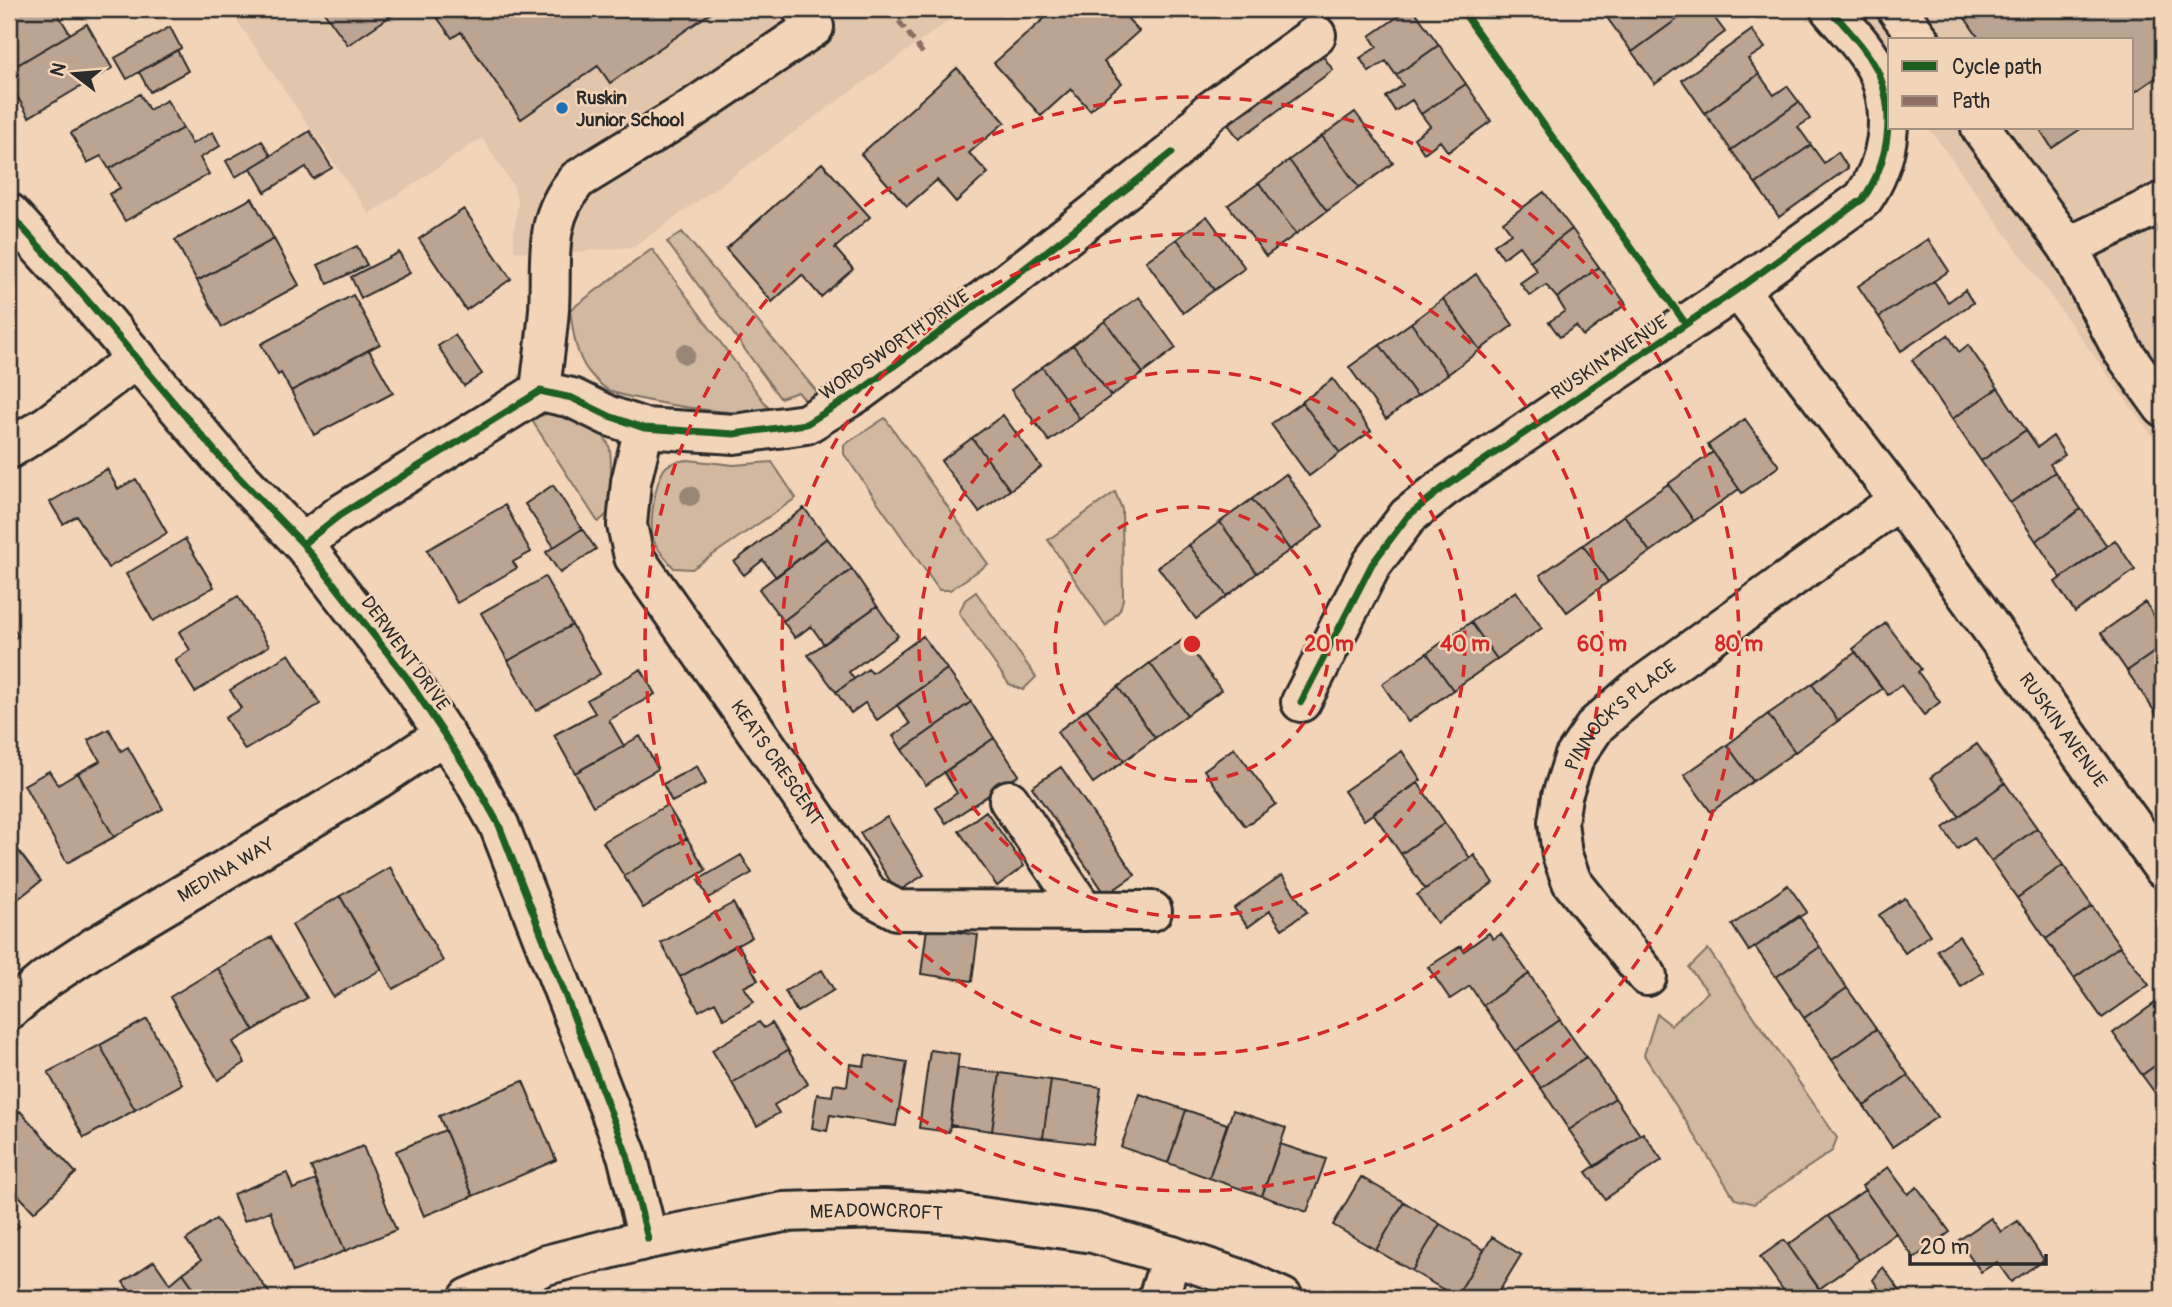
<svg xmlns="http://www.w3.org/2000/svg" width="2172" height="1307" font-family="Pangolin,sans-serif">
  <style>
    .built { fill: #e2c6ac }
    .green { fill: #d1b8a0; stroke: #7e7266; stroke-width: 2 }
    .building { fill: #bba491; stroke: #2b2b2b; stroke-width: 2 }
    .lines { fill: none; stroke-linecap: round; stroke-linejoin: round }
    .minor-casing { stroke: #2b2b2b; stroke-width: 44 }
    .minor { stroke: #f2d4b8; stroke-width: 38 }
    .quiet { stroke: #8d6e63; stroke-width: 5; stroke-dasharray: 10 5; stroke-linecap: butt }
    .cycleway-casing { stroke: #f2d4b8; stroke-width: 11 }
    .cycleway { stroke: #1b5e20; stroke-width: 7 }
    .tree { fill: #978677 }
    .ring { fill: none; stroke: #d62828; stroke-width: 3.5; stroke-dasharray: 12 9 }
    .poi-dot { fill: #1f6fb2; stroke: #f2d4b8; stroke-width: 2.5 }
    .labels { text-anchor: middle; stroke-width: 5; stroke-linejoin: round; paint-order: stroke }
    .poi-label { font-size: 19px; font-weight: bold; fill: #2b2b2b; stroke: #f2d4b8; text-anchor: start }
    .street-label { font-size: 19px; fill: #2b2b2b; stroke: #f2d4b8 }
    .centre { fill: #d62828; stroke: #f2d4b8; stroke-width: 3.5 }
    .ring-label { font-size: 21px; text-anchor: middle; font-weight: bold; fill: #d62828; stroke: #f2d4b8; stroke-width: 5; stroke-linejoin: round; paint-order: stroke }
  </style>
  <rect width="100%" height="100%" fill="#f2d4b8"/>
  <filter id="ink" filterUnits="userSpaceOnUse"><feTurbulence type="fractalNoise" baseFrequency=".0143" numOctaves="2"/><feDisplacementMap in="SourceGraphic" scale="14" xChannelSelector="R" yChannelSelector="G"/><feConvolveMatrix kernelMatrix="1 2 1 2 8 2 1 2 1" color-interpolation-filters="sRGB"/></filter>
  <g filter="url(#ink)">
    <path class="built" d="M229,9H965L634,247L549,254L514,251V232L518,202L514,187L482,138L369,214Z
      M1851,9H2163V451L1929,128H2132V40H1890V69Z"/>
    <path class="green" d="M682,232L819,394L805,400L798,392L780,398L667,242Z
      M652,249L773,414C731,414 691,409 650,401C636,398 620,396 608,390C600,385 594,378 588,371C575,353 573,331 570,310Z
      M549,413C569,414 601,425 609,446C613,456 610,499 610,512L598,522L531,419Z
      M885,418L988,564L950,590H939L844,454V445Z
      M688,460L734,465L772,462L796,498L692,569L674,568C667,560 658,551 654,541C648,526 655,477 667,466C673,461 681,461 688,460Z
      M1115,492L1122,509L1123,599L1120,610L1106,626L1048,540Z
      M976,592L1036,677L1023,690L1009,684L959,613L965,600Z
      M1708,949L1837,1138L1832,1151L1754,1204L1735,1199L1644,1055L1657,1014L1671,1025L1708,992L1689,968Z"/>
    <path class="building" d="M14,9H55L70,34L9,70V12Z
      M322,9H401L348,45Z
      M431,9H716L610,83L598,66L521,119L461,32L452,38Z
      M1055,9H1119L1139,31L1104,62L1122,83L1090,110L1071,89L1041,116L994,63Z
      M1163,9H1184L1172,19Z
      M1302,9H1341L1315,28Z
      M1409,9H1413L1439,45L1396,75L1386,61L1369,72L1360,58L1377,47L1370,36Z
      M1600,9H1622L1608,19Z
      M1622,9H1685L1687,12L1632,52L1608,19Z
      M1691,9H1708L1725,32L1655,84L1632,52Z
      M1959,9H2163V73L2132,94V40H1980Z
      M87,24L112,68L29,117L13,89L17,87L9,70Z
      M170,27L181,48L127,79L115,58Z
      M1752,30L1765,48L1748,59L1759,74L1705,113L1682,80Z
      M1314,43L1333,70L1239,139L1219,112Z
      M1439,45L1466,84L1421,114L1412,100L1395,111L1386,97L1403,85L1396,75Z
      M177,50L188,71L150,92L139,72Z
      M957,68L1005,122L969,153L988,173L956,202L937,180L907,206L861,154Z
      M1759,74L1774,95L1787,86L1799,102L1731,150L1705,113Z
      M1466,84L1491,121L1448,152L1440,141L1424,153L1414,138L1430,126L1421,114Z
      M140,94L149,110L167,100L183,128L109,169L101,156L87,163L71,133Z
      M1799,102L1810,119L1798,127L1811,145L1756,184L1731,150Z
      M1355,112L1393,163L1359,188L1322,136Z
      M183,128L192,144L213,132L220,146L200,158L209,174L125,221L109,194L120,188L109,169Z
      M2039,128H2082L2052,148Z
      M310,131L332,168L313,179L306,167L265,192L251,168Z
      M1322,136L1359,188L1327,211L1289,160Z
      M262,141L271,156L235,177L226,161Z
      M1811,145L1824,163L1838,152L1848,168L1779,217L1756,184Z
      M1289,160L1327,211L1296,234L1259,183Z
      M822,163L870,217L835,248L853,269L821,297L802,275L772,302L726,249Z
      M1259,183L1296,234L1266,256L1228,205Z
      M1544,192L1572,229L1530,261L1519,246L1503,258L1494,245L1511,233L1503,222Z
      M252,198L274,239L197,281L175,240Z
      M464,209L511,279L466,310L419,239Z
      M1207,216L1245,268L1214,290L1177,239Z
      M1572,229L1599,267L1557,298L1546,285L1530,296L1520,283L1537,271L1530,261Z
      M274,239L299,285L222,327L197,281Z
      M1177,239L1214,290L1183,313L1146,261Z
      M1928,239L1949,271L1879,317L1858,286Z
      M357,246L367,265L328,284L318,265Z
      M399,252L410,273L361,298L351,277Z
      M1599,267L1626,304L1583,336L1576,326L1560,337L1549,322L1565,311L1557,298Z
      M1476,274L1513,325L1480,350L1443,299Z
      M1934,281L1948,302L1965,290L1973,303L1901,351L1879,317Z
      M353,295L380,344L291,391L281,373L278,375L261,344Z
      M1139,297L1176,348L1143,373L1105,321Z
      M1443,299L1480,350L1448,374L1411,323Z
      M1105,321L1143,373L1111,396L1073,345Z
      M1411,323L1448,374L1417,396L1380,345Z
      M455,335L482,374L464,386L438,346Z
      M1948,335L1959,352L1968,345L1998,388L1952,419L1912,360Z
      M1073,345L1111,396L1080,419L1042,367Z
      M1380,345L1417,396L1386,419L1349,367Z
      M369,350L393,393L314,435L291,391Z
      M1042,367L1080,419L1049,441L1011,390Z
      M1333,379L1371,431L1340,453L1302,402Z
      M1998,388L2026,430L1981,461L1952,419Z
      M1302,402L1340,453L1309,476L1271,424Z
      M1003,415L1041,467L1010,490L972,438Z
      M1745,419L1779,466L1742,493L1708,445Z
      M2026,430L2038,447L2053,436L2065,455L2050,464L2055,472L2010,503L1981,461Z
      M972,438L1010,490L979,512L941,461Z
      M1713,452L1739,489L1694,521L1668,484Z
      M107,469L118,489L136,479L167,533L108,568L77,516L63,524L50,502Z
      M2055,472L2081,509L2036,541L2010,503Z
      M1286,474L1323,526L1290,550L1252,499Z
      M1668,484L1694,521L1650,552L1624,515Z
      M553,485L582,529L554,547L525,504Z
      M1252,499L1290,550L1257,573L1220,522Z
      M505,505L531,552L513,562L517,568L457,603L427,550Z
      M804,508L827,538L776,577L763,560L744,575L734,562Z
      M2081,509L2107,546L2061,578L2036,541Z
      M1624,515L1650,552L1608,582L1583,545Z
      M1220,522L1257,573L1227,596L1189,545Z
      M582,529L596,549L560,573L546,552Z
      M827,538L852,569L783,621L759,589Z
      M185,539L214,587L153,621L126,574Z
      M2115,540L2135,570L2075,612L2055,582Z
      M1189,545L1227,596L1196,619L1158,567Z
      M1583,545L1608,582L1567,612L1540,575Z
      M852,569L877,606L824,644L811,626L795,638L783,621Z
      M545,577L572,625L508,661L481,613Z
      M1516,591L1542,628L1497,659L1471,622Z
      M238,596L269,646L195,692L175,660L190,650L179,632Z
      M2145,602L2163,629V646L2127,671L2101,633Z
      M877,606L898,636L849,672L854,679L836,692L808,655Z
      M9,620L18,636L9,642Z
      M1471,622L1497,659L1453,690L1427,653Z
      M1886,623L1921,669L1918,672L1940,702L1924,715L1901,685L1888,695L1853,649Z
      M572,625L600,674L536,711L508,661Z
      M923,636L947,669L877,720L865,703L851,713L836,692L868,669L872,673Z
      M1184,639L1221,690L1187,715L1150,663Z
      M2163,646V706L2155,712L2127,671Z
      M1856,652L1882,689L1838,721L1812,684Z
      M1427,653L1453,690L1408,722L1382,684Z
      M289,654L320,704L245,750L225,718L241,708L230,690Z
      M1150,663L1187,715L1155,738L1118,687Z
      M641,669L655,694L609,720L624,746L575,773L554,735L595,713L587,700Z
      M947,669L971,702L902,750L893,736L910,724L897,705Z
      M1812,684L1838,721L1795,752L1768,714Z
      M1118,687L1155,738L1124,761L1087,709Z
      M971,702L994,738L926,785L902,750Z
      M2163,706V724L2155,712Z
      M1087,709L1124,761L1093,783L1057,732Z
      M1768,714L1795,752L1753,781L1727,745Z
      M109,729L121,751L128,747L163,809L114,837L78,773L100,761L88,740Z
      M640,736L658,769L593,806L575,773Z
      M994,738L1019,775L946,823L936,808L957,793L944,772Z
      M1977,744L2005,783L1959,816L1931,777Z
      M1727,745L1753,781L1711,812L1684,775Z
      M1234,748L1276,804L1245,826L1204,770Z
      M1402,751L1421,780L1364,820L1344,791Z
      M697,766L706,784L672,802L663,784Z
      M1061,767L1135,875L1106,895L1032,787Z
      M49,771L58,785L78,773L114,837L67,863L24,785Z
      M1418,783L1445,823L1401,854L1373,813Z
      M2005,783L2037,828L1991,861L1974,838L1957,849L1943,828Z
      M667,805L687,838L624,876L603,842Z
      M986,811L1024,866L997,886L959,831Z
      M887,817L924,875L897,892L860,833Z
      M1445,823L1470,858L1425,889L1401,854Z
      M2037,828L2063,865L2017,898L1991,861Z
      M9,838L41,881L9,906Z
      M687,838L706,870L643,908L624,876Z
      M741,855L752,873L708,898L698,880Z
      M1474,855L1493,883L1437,923L1417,895Z
      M2063,865L2092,906L2046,939L2017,898Z
      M390,867L443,961L393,989L340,896Z
      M1282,875L1307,912L1282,929L1270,911L1248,927L1234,908Z
      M1788,885L1807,912L1749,951L1732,925Z
      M340,896L382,969L333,997L292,925Z
      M1905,898L1930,935L1905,953L1879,915Z
      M733,903L752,937L680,977L661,943Z
      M2092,906L2120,946L2074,978L2046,939Z
      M1799,916L1820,947L1776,977L1755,947Z
      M927,928L978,935L972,981L921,974Z
      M1489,933L1493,939L1501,934L1529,974L1483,1005L1470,986L1450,999L1428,967L1461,946L1464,951Z
      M1959,936L1983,972L1961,987L1937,950Z
      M271,937L307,998L254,1030L218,968Z
      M738,944L758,980L744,987L754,1002L724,1019L715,1002L699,1011L680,977Z
      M2120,946L2149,985L2102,1018L2074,978Z
      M1820,947L1847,988L1804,1018L1776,977Z
      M218,968L254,1030L233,1042L245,1063L218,1080L170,997Z
      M822,970L834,990L797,1012L785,991Z
      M1529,974L1560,1020L1515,1051L1483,1005Z
      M1847,988L1876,1029L1832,1060L1804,1018Z
      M2158,1001L2163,1008V1060L2142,1075L2113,1033Z
      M147,1019L182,1084L135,1110L100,1045Z
      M1560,1020L1586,1057L1541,1088L1515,1051Z
      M759,1022L764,1028L772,1023L788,1050L732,1083L712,1050Z
      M1876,1029L1908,1075L1864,1106L1832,1060Z
      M100,1045L135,1110L84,1138L48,1072Z
      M788,1050L808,1084L774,1105L779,1113L757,1126L732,1083Z
      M930,1050L959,1054L949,1132L919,1128Z
      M866,1055L907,1062L896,1126L830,1115L827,1131L812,1128L817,1094L832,1096L834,1084L847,1086L850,1064L864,1066Z
      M1586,1057L1615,1098L1569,1130L1541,1088Z
      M2163,1060V1104L2142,1075Z
      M958,1068L1000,1073L992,1131L950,1125Z
      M1000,1073L1051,1080L1043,1138L992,1131Z
      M1908,1075L1937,1117L1892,1147L1864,1106Z
      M1051,1080L1101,1087L1093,1144L1043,1138Z
      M523,1081L556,1160L473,1196L439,1116Z
      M1140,1094L1186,1110L1168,1163L1121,1147Z
      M1615,1098L1640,1135L1595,1167L1569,1130Z
      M1186,1110L1227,1124L1209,1178L1168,1163Z
      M1233,1110L1286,1128L1262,1196L1209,1178Z
      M20,1111L76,1173L34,1212L9,1185V1121Z
      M445,1130L473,1196L424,1216L396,1151Z
      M1643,1133L1662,1160L1605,1199L1586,1172Z
      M1280,1144L1326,1159L1307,1212L1262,1196Z
      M363,1146L396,1230L345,1251L311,1167Z
      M1888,1167L1908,1194L1917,1187L1950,1232L1914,1258L1862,1186Z
      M287,1173L293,1189L316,1180L345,1251L293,1272L270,1211L244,1221L233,1194Z
      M1361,1177L1404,1202L1376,1250L1333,1225Z
      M1865,1190L1896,1233L1859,1260L1828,1216Z
      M1404,1202L1440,1224L1412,1271L1376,1250Z
      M9,1203L16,1211L9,1217L19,1226L9,1236Z
      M1828,1216L1859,1260L1819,1289L1788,1245Z
      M1991,1218L2001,1232L2018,1221L2044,1260L2011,1282L1997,1262L1981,1272L1959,1240Z
      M216,1219L273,1298H201L183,1273L201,1260L186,1240Z
      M1440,1224L1484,1250L1456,1297L1412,1271Z
      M1492,1237L1521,1255L1495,1298H1458L1456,1297Z
      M1784,1240L1788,1245L1826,1298H1781L1786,1294L1760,1257Z
      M154,1261L170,1284L183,1273L201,1298H134L123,1282Z
      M1883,1267L1905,1298H1885L1873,1280Z
      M716,1289L721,1298H700Z"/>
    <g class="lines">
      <g class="minor-casing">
        <g id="minor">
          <path d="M1897,9L1920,40"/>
          <path d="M1981,128L2068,247L2122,350L2163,407"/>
          <path d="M9,213L76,287L225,463L303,544L407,678L471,775L499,825L589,1056L627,1155L648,1239"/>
          <path d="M2068,247L2163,202"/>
          <path id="s1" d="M1738,289L1899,500L2163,868"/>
          <path d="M540,391C543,363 547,336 549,309C552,260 542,221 577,180L686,113L814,27L802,9"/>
          <path id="s2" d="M644,428L631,482L627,525L634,557L748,719L869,895L897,910L1152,911"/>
          <path d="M9,449L48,425L137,358"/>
          <path d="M303,544L340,515L540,391L572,398L609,416L644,428L734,434L806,424L860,391L1001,287L1172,153L1208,113L1316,35"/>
          <path d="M1301,702L1372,564L1408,516L1443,488L1738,289L1863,199C1888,163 1896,116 1879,74C1868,50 1847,29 1830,9"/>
          <path d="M1009,800L1084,911"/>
          <path id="s3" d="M1647,976L1572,882L1562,855L1558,822L1562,796L1574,758L1596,725L1635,691L1899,500"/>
          <path id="s4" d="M9,1010L46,979L93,948L379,778L445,734"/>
          <path id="s5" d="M469,1298L546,1265L648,1239L784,1212L883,1209L961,1214L1093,1233L1172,1256L1243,1280L1283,1298"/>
          <path d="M1158,1298L1172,1256"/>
        </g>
      </g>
      <use href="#minor" class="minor"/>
      <path class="quiet" d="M890,9L924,55"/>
      <g class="cycleway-casing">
        <path id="cycleway" d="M1461,9L1686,324
          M9,213L76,287L225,463L303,544L407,678L471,775L499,825L589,1056L627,1155L648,1239
          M303,544L340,515L540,391L572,398L609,416L644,428L734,434L806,424L860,391L1001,287L1172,153
          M1301,702L1372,564L1408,516L1443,488L1738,289L1863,199C1888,163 1896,116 1879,74C1868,50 1847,29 1830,9"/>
      </g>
      <use href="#cycleway" class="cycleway"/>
    </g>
    <g class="tree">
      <circle cx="685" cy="354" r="10"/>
      <circle cx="690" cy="496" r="10"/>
    </g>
  </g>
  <g class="ring">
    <circle cx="1192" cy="644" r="137"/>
    <circle cx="1192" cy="644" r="273"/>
    <circle cx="1192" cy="644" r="410"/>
    <circle cx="1192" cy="644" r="547"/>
  </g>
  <circle class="poi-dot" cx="562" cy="108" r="7"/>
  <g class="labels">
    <g class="poi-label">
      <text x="576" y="104">Ruskin<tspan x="576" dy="22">Junior School</tspan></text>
    </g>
    <g class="street-label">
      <text transform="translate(894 344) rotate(-35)" y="7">WORDSWORTH DRIVE</text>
      <text transform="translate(1609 357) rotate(-34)" y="7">RUSKIN AVENUE</text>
      <text transform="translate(406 653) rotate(54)" y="7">DERWENT DRIVE</text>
      <text dy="7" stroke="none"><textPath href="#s3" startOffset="312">PINNOCK'S PLACE</textPath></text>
      <text dy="7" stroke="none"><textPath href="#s1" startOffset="548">RUSKIN AVENUE</textPath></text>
      <text dy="7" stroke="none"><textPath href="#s2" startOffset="382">KEATS CRESCENT</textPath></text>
      <text dy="7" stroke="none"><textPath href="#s4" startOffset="259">MEDINA WAY</textPath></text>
      <text dy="7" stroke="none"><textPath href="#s5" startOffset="420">MEADOWCROFT</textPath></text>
    </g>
  </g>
  <circle cx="1192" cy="644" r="10" class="centre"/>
  <g class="ring-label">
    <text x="1329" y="651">20 m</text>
    <text x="1465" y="651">40 m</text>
    <text x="1602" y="651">60 m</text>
    <text x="1739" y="651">80 m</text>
  </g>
  <rect width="2172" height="1307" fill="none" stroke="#f2d4b8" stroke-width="35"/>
  <rect x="18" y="18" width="2137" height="1272" fill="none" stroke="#2b2b2b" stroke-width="2.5" filter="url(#ink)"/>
  <rect x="1888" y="38" width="245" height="91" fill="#f2d4b8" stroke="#a29080" stroke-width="2"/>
  <rect x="1902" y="61" width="35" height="10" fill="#1b5e20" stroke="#a29080" stroke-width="2"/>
  <text x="1952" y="74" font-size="21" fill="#2b2b2b">Cycle path</text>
  <rect x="1902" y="96" width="35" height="10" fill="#8d6e63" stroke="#a29080" stroke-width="2"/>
  <text x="1952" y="108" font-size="21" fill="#2b2b2b">Path</text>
  <g transform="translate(74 74) rotate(286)" stroke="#f2d4b8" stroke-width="5" paint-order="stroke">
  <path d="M0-5L12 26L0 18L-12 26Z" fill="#2b2b2b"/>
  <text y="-10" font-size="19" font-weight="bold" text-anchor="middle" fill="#2b2b2b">N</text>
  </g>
  <path d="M1910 1254v10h136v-10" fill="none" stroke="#2b2b2b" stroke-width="3.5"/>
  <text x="1920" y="1254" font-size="21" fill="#2b2b2b" stroke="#f2d4b8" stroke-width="5" paint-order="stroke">20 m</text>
</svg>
